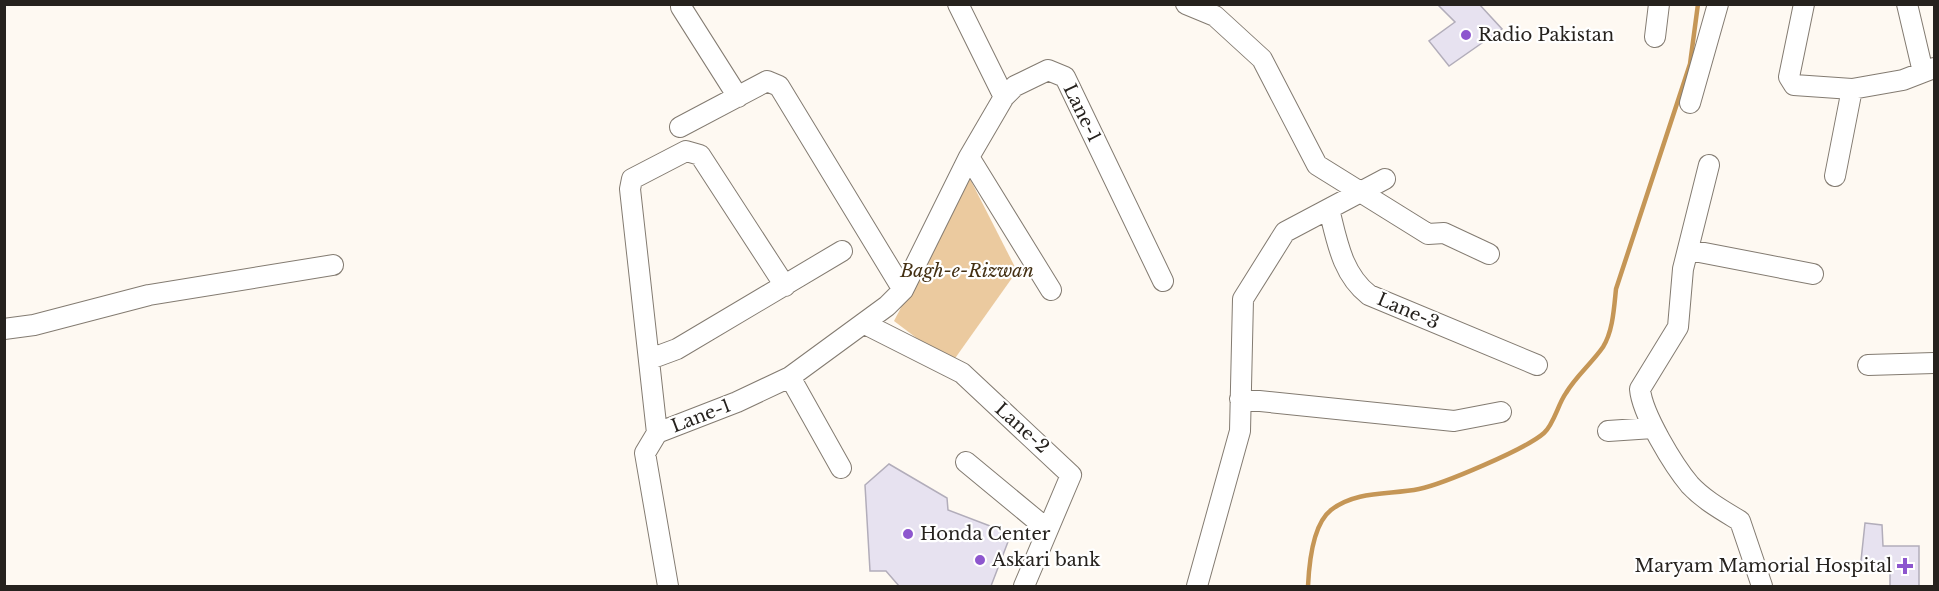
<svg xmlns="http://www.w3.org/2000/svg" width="1939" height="591" font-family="'Libre Baskerville',serif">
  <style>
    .green { fill: #ebca9f }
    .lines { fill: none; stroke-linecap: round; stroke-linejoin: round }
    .stream { stroke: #c59656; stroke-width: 4.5 }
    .building { fill: #e7e2f0; stroke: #b2adba; stroke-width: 1.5 }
    .minor-casing { stroke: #837b71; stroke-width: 22 }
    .minor { stroke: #fff; stroke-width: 20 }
    .poi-dot { fill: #8d56ce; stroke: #fff; stroke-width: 2 }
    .labels { text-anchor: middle; stroke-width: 4.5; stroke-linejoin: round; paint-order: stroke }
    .poi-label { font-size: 18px; fill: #26221e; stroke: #fff; text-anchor: start }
    .street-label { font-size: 18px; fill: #26221e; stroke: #fff }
    .park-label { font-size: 18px; font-style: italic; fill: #443013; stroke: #fff }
  </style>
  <rect width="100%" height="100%" fill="#fef9f2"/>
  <path class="green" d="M969,177L1017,271L951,364L894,321Z"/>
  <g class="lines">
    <path class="stream" d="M1308,586C1309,565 1313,524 1331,510C1357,490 1390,495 1419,489C1443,484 1526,449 1544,433C1554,424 1558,404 1566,393C1576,376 1592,363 1603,347C1613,331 1614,308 1616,289L1690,64L1698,4"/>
  </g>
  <path class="building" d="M1437,4H1479L1502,29L1449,66L1429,41L1455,22Z
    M889,464L947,498L948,510L1011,534L991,586H899L886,571H870L865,485Z
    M1865,523L1882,525L1883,546H1919V586H1890V573L1860,570Z"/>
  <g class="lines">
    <g class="minor-casing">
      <path id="minor" d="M958,4L1004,97
        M1186,4L1215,16L1262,59L1317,165L1428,234L1444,233L1489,254
        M1804,4L1789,77L1794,85L1852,89L1903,80L1934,68
        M1907,4L1923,72
        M681,7L738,97
        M1655,37L1659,4
        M1690,103L1718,4
        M680,127L767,81L779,86L903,290
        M969,157L1051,290
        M1709,165L1683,269L1678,327L1640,389C1642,414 1674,466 1690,485C1704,500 1722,510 1740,521L1762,586
        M1835,176L1852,89
        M1329,209C1337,241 1342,274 1369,295L1537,365
        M1689,250L1813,274
        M865,324L962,373L1071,475L1024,586
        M4,329L34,325L149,295L333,265
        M650,359L677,349L842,251
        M1868,365L1934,363
        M790,377L841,468
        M1240,399L1454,421L1501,412
        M1608,431L1653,428
        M657,433L630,189L632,179L686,151L700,155L785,286
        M966,462L1047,529
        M668,586L645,453L657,433L737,402L790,377L887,306L903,290L969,157L1004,97L1015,86L1048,70L1065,77L1163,281
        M1197,586L1240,431L1243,299L1285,232L1385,179"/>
    </g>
    <use href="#minor" class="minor"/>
  </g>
  <g class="poi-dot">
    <circle cx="1466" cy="35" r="6"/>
    <circle cx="908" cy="534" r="6"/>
    <circle cx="980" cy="560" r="6"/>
    <path d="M1902 557h6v6h6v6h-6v6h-6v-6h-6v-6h6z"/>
  </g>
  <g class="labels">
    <g class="poi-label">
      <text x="1478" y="41">Radio Pakistan</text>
      <text x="920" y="540">Honda Center</text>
      <text x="992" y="566">Askari bank</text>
      <text x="1892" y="572" text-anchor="end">Maryam Mamorial Hospital</text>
    </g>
    <g class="street-label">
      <text transform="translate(1082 113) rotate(64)" y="6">Lane-1</text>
      <text transform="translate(1408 311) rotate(23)" y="6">Lane-3</text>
      <text transform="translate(701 416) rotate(-21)" y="6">Lane-1</text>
      <text transform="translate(1022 428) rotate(42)" y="6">Lane-2</text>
    </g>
    <g class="park-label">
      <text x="967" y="277">Bagh-e-Rizwan</text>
    </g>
  </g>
  <rect width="1939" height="591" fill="none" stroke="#26221e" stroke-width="12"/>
</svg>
